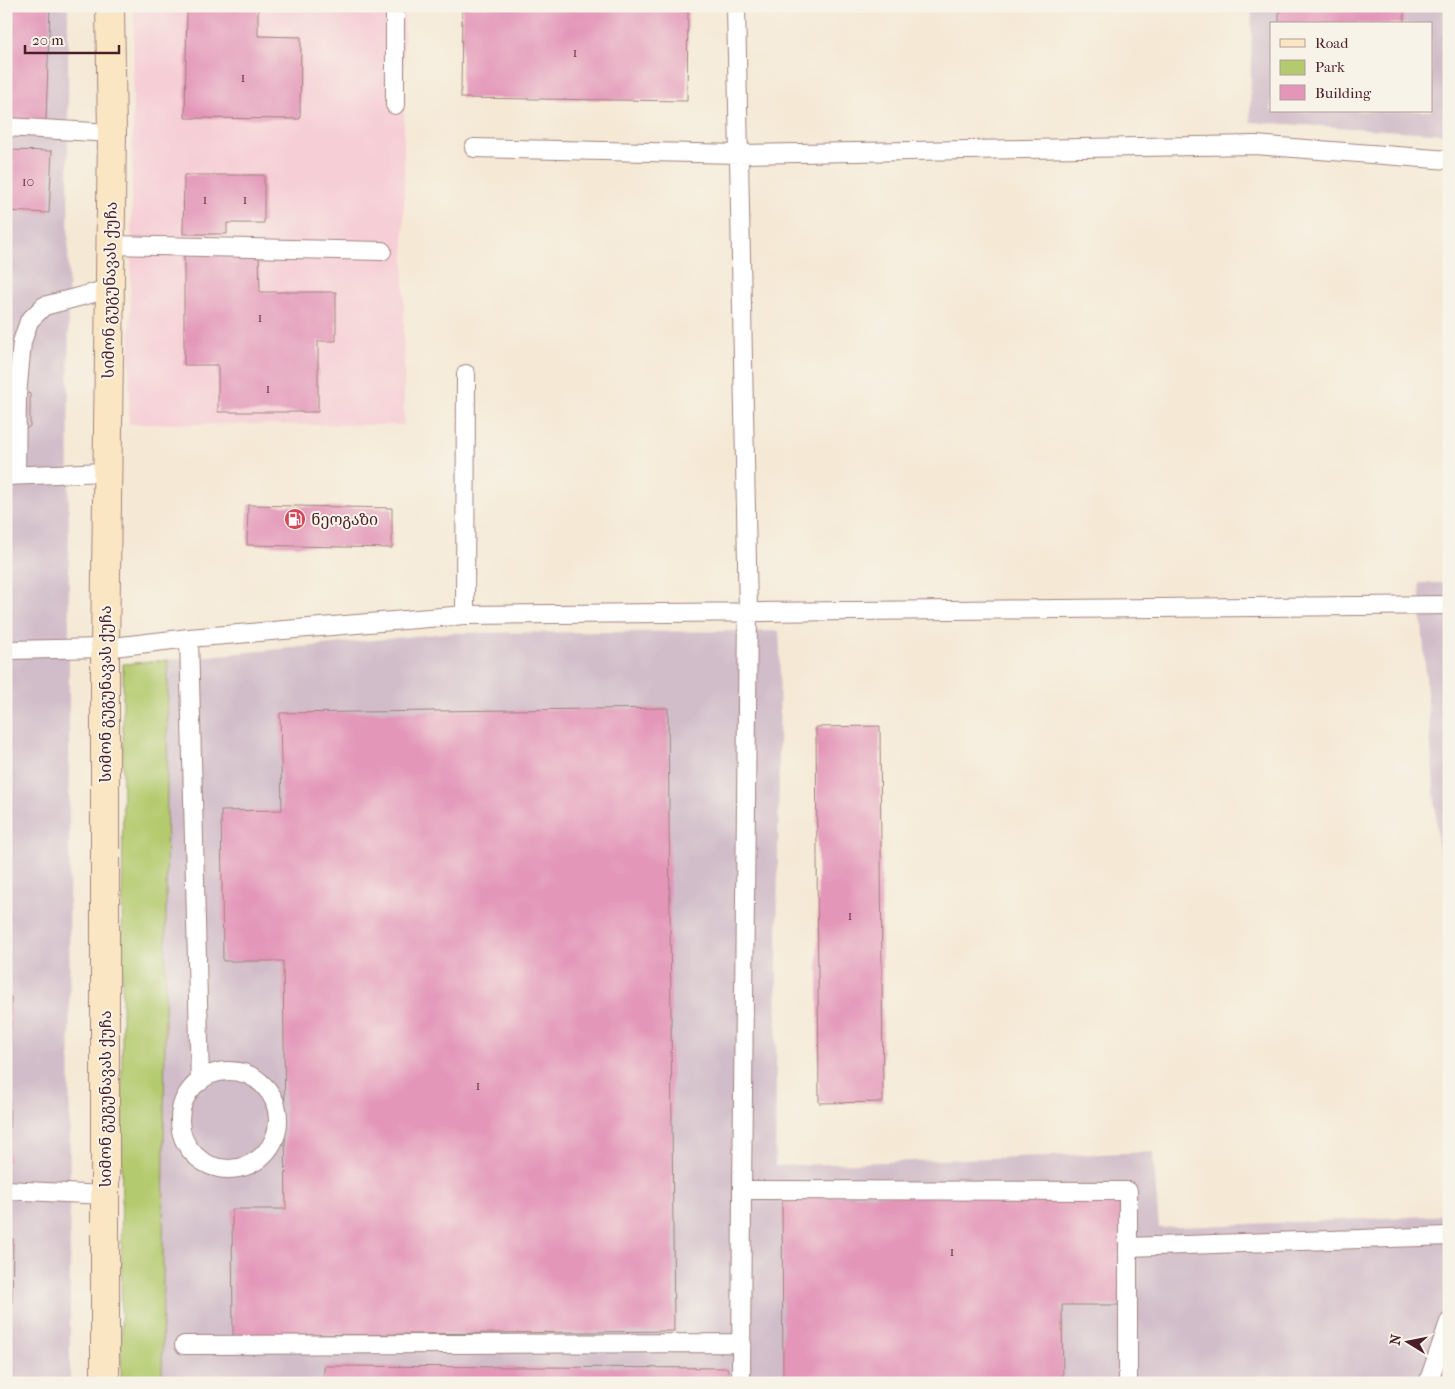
<svg xmlns="http://www.w3.org/2000/svg" width="1455" height="1389" font-family="'IM FELL French Canon','Noto Serif Georgian',serif">
  <style>
    .built { fill: #f6cfd6 }
    .industrial { fill: #d1bdc9; fill-rule: evenodd }
    .green { fill: #b4ca6e; stroke: #7f744c }
    .building { fill: #e396b8 }
    .lines { fill: none; stroke-linecap: round; stroke-linejoin: round }
    .lane-casing { stroke: #a08480; stroke-width: 20 }
    .secondary-casing { stroke: #a08480; stroke-width: 30 }
    .lane { stroke: #fff; stroke-width: 18 }
    .secondary { stroke: #fbe6c4; stroke-width: 28 }
    .labels { text-anchor: middle; stroke-width: 4; stroke-linejoin: round; paint-order: stroke }
    .number-label { font-size: 14px; fill: #703d4e }
    .street-label { font-size: 16px; fill: #4a1f2b; stroke: #f7f3e8 }
    .poi-label { font-size: 16px; fill: #4a1f2b; stroke: #f7f3e8; text-anchor: start }
  </style>
  <rect width="100%" height="100%" fill="#f7f3e8"/>
  <filter id="ink" filterUnits="userSpaceOnUse"><feTurbulence type="fractalNoise" baseFrequency=".02" numOctaves="2"/><feDisplacementMap in="SourceGraphic" scale="10" xChannelSelector="R" yChannelSelector="G"/><feConvolveMatrix kernelMatrix="1 2 1 2 8 2 1 2 1" color-interpolation-filters="sRGB"/></filter>
  <filter id="wash" filterUnits="userSpaceOnUse"><feTurbulence type="fractalNoise" baseFrequency=".0096" numOctaves="4" result="noise"/><feDisplacementMap in="SourceGraphic" scale="20" xChannelSelector="R" yChannelSelector="G"/><feGaussianBlur stdDeviation="1.12" result="paint"/><feColorMatrix in="noise" values="0 0 0 0 0 0 0 0 0 0 0 0 0 0 0 0 0 1.4 0 .05"/><feComposite in="paint" operator="in"/></filter>
  <g filter="url(#wash)">
    <rect width="100%" height="100%" fill="#f5e9d5"/>
    <path class="built" d="M134,6H404V425L129,424Z"/>
    <path class="industrial" d="M6,6H68L70,1383H6Z
      M1252,6H1449V134L1250,122ZM1271,24H1431V111H1271Z
      M1419,583H1449V855H1439Z
      M779,631L780,649L775,1166L1153,1152L1159,1228L1449,1215V1383H162L168,660L446,633Z"/>
    <path class="green" d="M168,660L162,1383H121L123,664Z"/>
    <g id="blocks">
      <path class="building" d="M6,6H50L46,120L6,119Z
        M187,6H258V36L301,37L300,119L185,118Z
        M462,6H688L687,101L461,98Z
        M1279,6H1404V24H1279Z
        M6,150L52,151L49,213L6,211Z
        M184,175H264V223H227V234H183Z
        M184,253H259L260,292H336V341H318V412H218V365H184Z
        M6,385L30,394V426L13,439L6,441Z
        M248,505L392,508V548L247,545Z
        M668,708L674,1331L233,1336L232,1209H286L283,961H223L221,811L282,810L280,713Z
        M880,726L883,1102L819,1103L816,727Z
        M6,997H11L9,1162H6Z
        M1122,1194V1305H1062L1063,1383H783L782,1196Z
        M6,1239H13L12,1305H6Z
        M324,1366L728,1368V1383H324Z"/>
    </g>
  </g>
  <g filter="url(#ink)">
    <use href="#blocks" fill-opacity="0" stroke="#a08480" stroke-width="1"/>
    <g class="lines">
      <g class="lane-casing">
        <path id="lane" d="M736,6L748,612L742,1190L741,1383
          M395,105V6
          M6,127L112,133
          M474,148L739,154L1255,145L1449,160
          M110,245L382,251
          M16,475L17,396L22,342L29,321L44,306L109,289
          M6,476L106,472
          M465,615L466,374
          M189,638L200,1082
          M6,650L105,648L189,638L465,615L1449,605
          M180 1120a49 49 0 1 1 98 0a49 49 0 1 1-98 0Z
          M6,1190L105,1195
          M742,1190L1128,1191V1383
          M1128,1247L1449,1236
          M184,1345L742,1343
          M1428,1383L1449,1322"/>
      </g>
      <g class="secondary-casing">
        <path id="secondary" d="M105,1383V648L112,133L110,6"/>
      </g>
      <use href="#lane" class="lane"/>
      <use href="#secondary" class="secondary"/>
    </g>
  </g>
  <defs>
    <g id="fuel-disc" transform="scale(1.125)"><circle r="9.5" fill="#d1495b" stroke="#f7f3e8"/><path d="M-5.5-6h7V0h2V4h1.3V-2.5L3-4.5l.8-.8L6-3V5H2.5V1h-1V6h-7ZM-4.2-4.7v3.2H.2V-4.7Z" fill="#fff"/></g>
  </defs>
  <g fill-rule="evenodd">
    <use href="#fuel-disc" x="295" y="519"/>
  </g>
  <g class="labels">
    <g class="number-label">
      <text x="575" y="57">1</text>
      <text x="243" y="82">1</text>
      <text x="28" y="186">10</text>
      <text x="205" y="204">1</text>
      <text x="245" y="204">1</text>
      <text x="260" y="322">1</text>
      <text x="268" y="393">1</text>
      <text x="850" y="920">1</text>
      <text x="478" y="1090">1</text>
      <text x="952" y="1256">1</text>
    </g>
    <g class="street-label">
      <text transform="translate(109 290) rotate(-89)" y="6">სიმონ გუგუნავას ქუჩა</text>
      <text transform="translate(105 694) rotate(-90)" y="6">სიმონ გუგუნავას ქუჩა</text>
      <text transform="translate(105 1099) rotate(-90)" y="6">სიმონ გუგუნავას ქუჩა</text>
    </g>
    <g class="poi-label">
      <text x="311" y="525">ნეოგაზი</text>
    </g>
  </g>
  <rect width="1455" height="1389" fill="none" stroke="#f7f3e8" stroke-width="25"/>
  <rect x="1270" y="22" width="162" height="90" fill="#f7f3e8" stroke="#b29e9c"/>
  <rect x="1280" y="39" width="25" height="8" fill="#fbe6c4" stroke="#b29e9c"/>
  <text x="1315" y="48" font-size="15" fill="#4a1f2b">Road</text>
  <rect x="1280" y="60" width="25" height="15" fill="#b4ca6e" stroke="#b29e9c"/>
  <text x="1315" y="72" font-size="15" fill="#4a1f2b">Park</text>
  <rect x="1280" y="85" width="25" height="15" fill="#e396b8" stroke="#b29e9c"/>
  <text x="1315" y="98" font-size="15" fill="#4a1f2b">Building</text>
  <g transform="translate(1408 1342) rotate(280)" stroke="#f7f3e8" stroke-width="4" paint-order="stroke">
  <path d="M0-4L9 19L0 12L-9 19Z" fill="#4a1f2b"/>
  <text y="-8" font-size="14" font-weight="bold" text-anchor="middle" fill="#4a1f2b">N</text>
  </g>
  <path d="M25 45v8h94v-8" fill="none" stroke="#4a1f2b" stroke-width="2.5"/>
  <text x="32" y="45" font-size="15" fill="#4a1f2b" stroke="#f7f3e8" stroke-width="4" paint-order="stroke">20 m</text>
</svg>
